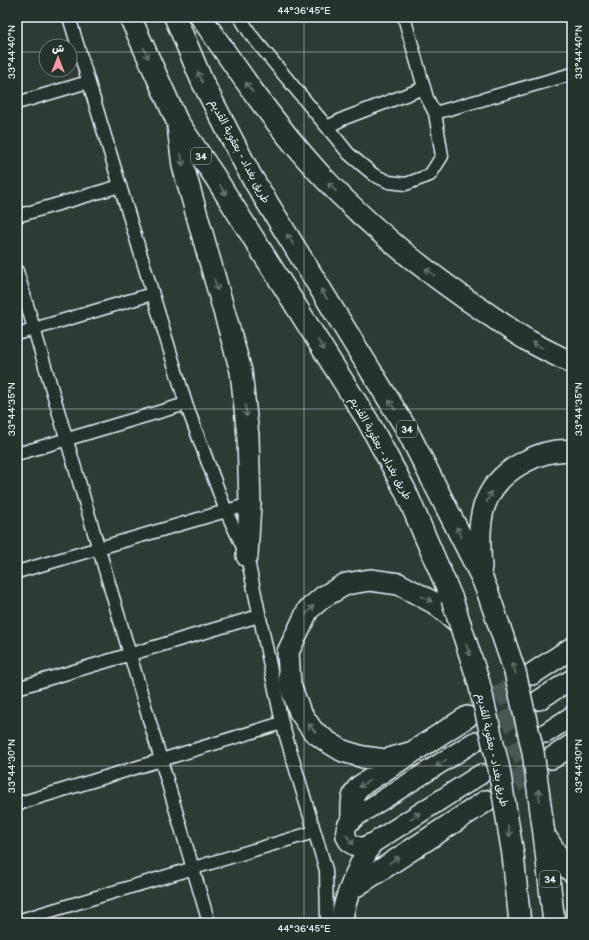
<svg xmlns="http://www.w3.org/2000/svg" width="589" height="940" font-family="'Balsamiq Sans','Playpen Sans Arabic',sans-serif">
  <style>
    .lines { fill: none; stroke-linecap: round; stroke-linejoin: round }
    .primary-tunnel { stroke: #4a5652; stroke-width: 19; stroke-dasharray: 19 10; stroke-linecap: butt }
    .trunk-tunnel { stroke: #4a5652; stroke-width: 21; stroke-dasharray: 21 10; stroke-linecap: butt }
    .minor-casing { stroke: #e8f1f8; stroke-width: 15 }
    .primary-casing { stroke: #e8f1f8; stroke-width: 22 }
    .trunk-casing { stroke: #e8f1f8; stroke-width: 24 }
    .minor { stroke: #26332d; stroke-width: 12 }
    .primary { stroke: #26332d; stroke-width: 19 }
    .trunk { stroke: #26332d; stroke-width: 21 }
    .trunk-bridge-casing { stroke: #e8f1f8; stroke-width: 24; stroke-linecap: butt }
    .trunk-bridge { stroke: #26332d; stroke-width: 21 }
    .oneway { stroke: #6a7674 }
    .ticks { fill: none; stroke: #e8f1f8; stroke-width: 1; stroke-opacity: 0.45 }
    .labels { text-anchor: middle; stroke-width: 3.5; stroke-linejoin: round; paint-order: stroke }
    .shield { fill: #26332d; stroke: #aeb8bb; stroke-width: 1 }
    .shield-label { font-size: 10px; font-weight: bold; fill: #e8f1f8 }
    .street-label { font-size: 11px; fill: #e8f1f8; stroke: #26332d }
    .neatline { fill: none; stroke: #e8f1f8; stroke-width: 1.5 }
    .ticks-label { font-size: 10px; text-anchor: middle; fill: #e8f1f8 }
  </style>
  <rect width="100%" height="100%" fill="#2e3b35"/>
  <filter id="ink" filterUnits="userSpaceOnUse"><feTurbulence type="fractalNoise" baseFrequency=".025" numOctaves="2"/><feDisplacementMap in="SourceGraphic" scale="8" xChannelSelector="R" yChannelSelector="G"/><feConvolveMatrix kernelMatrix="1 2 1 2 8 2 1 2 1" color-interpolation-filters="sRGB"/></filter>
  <g filter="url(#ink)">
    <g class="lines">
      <path class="primary-tunnel" d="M477,740L536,702
        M486,771L542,735"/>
      <path class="trunk-tunnel" d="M469,715L532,675
        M488,799L549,760"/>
      <g class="minor-casing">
        <path id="minor" d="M69,17L186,404L226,511L247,556L282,723L326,870L327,923
          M240,17L251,35L327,127
          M404,17L427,98L435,113L572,74
          M424,88L345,118L327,127L349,154L374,175L389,182L406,184L430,175L442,156L435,113
          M17,103L88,82
          M17,216L120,186
          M17,271L209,923
          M17,334L152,294
          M17,454L186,404
          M17,572L250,504
          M17,688L259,616
          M17,804L282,723
          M17,921L314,832"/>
      </g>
      <g class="primary-casing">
        <path id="primary" d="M539,700L572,679
          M546,733L572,716
          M474,742L352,819C337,834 351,853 370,845L481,774"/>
      </g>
      <g class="trunk-casing">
        <path id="trunk" d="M130,17L177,121L215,177L368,421L405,490L452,599
          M175,17L202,81L251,176L406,428L481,576L488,593
          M201,17C238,71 275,125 319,173C370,228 429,275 491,316C503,324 516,334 529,341C543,349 558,356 572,363
          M178,126L183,166L241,371L248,436L250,504L247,556
          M481,567C477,521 479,486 524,462C539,454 556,449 572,451
          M532,674L572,648
          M413,752L385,760L363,757L343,751L328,742L313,731L300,712L290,685L288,652L308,610L323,597L346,584L370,580L399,584L436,604L460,624
          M552,758L572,745
          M352,819C352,807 350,795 360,786L467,717
          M544,834L554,923
          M547,839L562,862L572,872
          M513,855L520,923
          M350,890L486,801
          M342,923C342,901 360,865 370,845"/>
      </g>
      <use href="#minor" class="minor"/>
      <use href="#primary" class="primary"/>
      <use href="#trunk" class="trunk"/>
      <g class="trunk-bridge-casing">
        <path id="trunk-bridge" d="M488,593L515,672L533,752L544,834
          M452,599L479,683L499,769L513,855"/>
      </g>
      <use href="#trunk-bridge" class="trunk-bridge"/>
    </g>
    <defs><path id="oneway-shaft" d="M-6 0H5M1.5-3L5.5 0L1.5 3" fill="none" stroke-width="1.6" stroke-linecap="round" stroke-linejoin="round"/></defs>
    <g class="oneway">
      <use href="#oneway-shaft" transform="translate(146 53) rotate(66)"/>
      <use href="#oneway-shaft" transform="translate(200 77) rotate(-114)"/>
      <use href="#oneway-shaft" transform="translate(249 87) rotate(-127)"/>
      <use href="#oneway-shaft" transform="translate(182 160) rotate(82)"/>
      <use href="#oneway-shaft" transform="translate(332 187) rotate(-135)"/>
      <use href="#oneway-shaft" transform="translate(223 190) rotate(58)"/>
      <use href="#oneway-shaft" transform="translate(290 239) rotate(-122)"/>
      <use href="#oneway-shaft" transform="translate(430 272) rotate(-143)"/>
      <use href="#oneway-shaft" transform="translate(216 285) rotate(75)"/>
      <use href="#oneway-shaft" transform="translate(324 294) rotate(-122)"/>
      <use href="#oneway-shaft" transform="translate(321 345) rotate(58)"/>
      <use href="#oneway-shaft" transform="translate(537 345) rotate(-153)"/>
      <use href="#oneway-shaft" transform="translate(392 405) rotate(-122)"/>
      <use href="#oneway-shaft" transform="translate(246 411) rotate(84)"/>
      <use href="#oneway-shaft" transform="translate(489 497) rotate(-64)"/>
      <use href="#oneway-shaft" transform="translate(459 532) rotate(-116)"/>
      <use href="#oneway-shaft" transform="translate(427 599) rotate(28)"/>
      <use href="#oneway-shaft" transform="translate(310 610) rotate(-50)"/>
      <use href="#oneway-shaft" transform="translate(468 650) rotate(72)"/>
      <use href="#oneway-shaft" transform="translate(514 668) rotate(-107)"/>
      <use href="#oneway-shaft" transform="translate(312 728) rotate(-130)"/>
      <use href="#oneway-shaft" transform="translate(441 763) rotate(148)"/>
      <use href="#oneway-shaft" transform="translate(364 784) rotate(146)"/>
      <use href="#oneway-shaft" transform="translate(539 795) rotate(-98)"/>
      <use href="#oneway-shaft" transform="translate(415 816) rotate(-32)"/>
      <use href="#oneway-shaft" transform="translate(509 831) rotate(81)"/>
      <use href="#oneway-shaft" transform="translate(350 840) rotate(52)"/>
      <use href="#oneway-shaft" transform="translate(394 860) rotate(-34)"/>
    </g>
  </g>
  <path class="ticks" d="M304,17V923M17,52H46M70,52H572M17,409H572M17,766H572"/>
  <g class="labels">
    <g class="shield">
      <rect x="191" y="148" width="20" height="16" rx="3"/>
      <rect x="397" y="421" width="20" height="16" rx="3"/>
      <rect x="540" y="871" width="20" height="16" rx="3"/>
    </g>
    <g class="shield-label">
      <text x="201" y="160">34</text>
      <text x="407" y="433">34</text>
      <text x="550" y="883">34</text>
    </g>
    <g class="street-label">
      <text transform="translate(240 151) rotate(62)" y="4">طريق بغداد - بعقوبة القديم</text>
      <text transform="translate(381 448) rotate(61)" y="4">طريق بغداد - بعقوبة القديم</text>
      <text transform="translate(493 750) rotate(78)" y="4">طريق بغداد - بعقوبة القديم</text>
    </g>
  </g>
  <rect width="589" height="940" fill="none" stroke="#26332d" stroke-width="44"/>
  <g transform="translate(58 58)"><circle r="19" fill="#26332d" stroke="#747f7e"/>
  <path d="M0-3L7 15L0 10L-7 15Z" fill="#ff9aa2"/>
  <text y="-6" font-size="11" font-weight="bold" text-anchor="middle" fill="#e8f1f8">ش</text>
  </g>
  <rect x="22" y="22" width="545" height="896" class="neatline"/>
  <g class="ticks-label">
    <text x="304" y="14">44°36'45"E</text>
    <text transform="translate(11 52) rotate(-90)" y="4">33°44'40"N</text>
    <text transform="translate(578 52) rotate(-90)" y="4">33°44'40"N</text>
    <text transform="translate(11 409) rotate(-90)" y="4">33°44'35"N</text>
    <text transform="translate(578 409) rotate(-90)" y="4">33°44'35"N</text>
    <text transform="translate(11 766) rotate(-90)" y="4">33°44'30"N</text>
    <text transform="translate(578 766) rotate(-90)" y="4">33°44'30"N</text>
    <text x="304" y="932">44°36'45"E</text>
  </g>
</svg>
